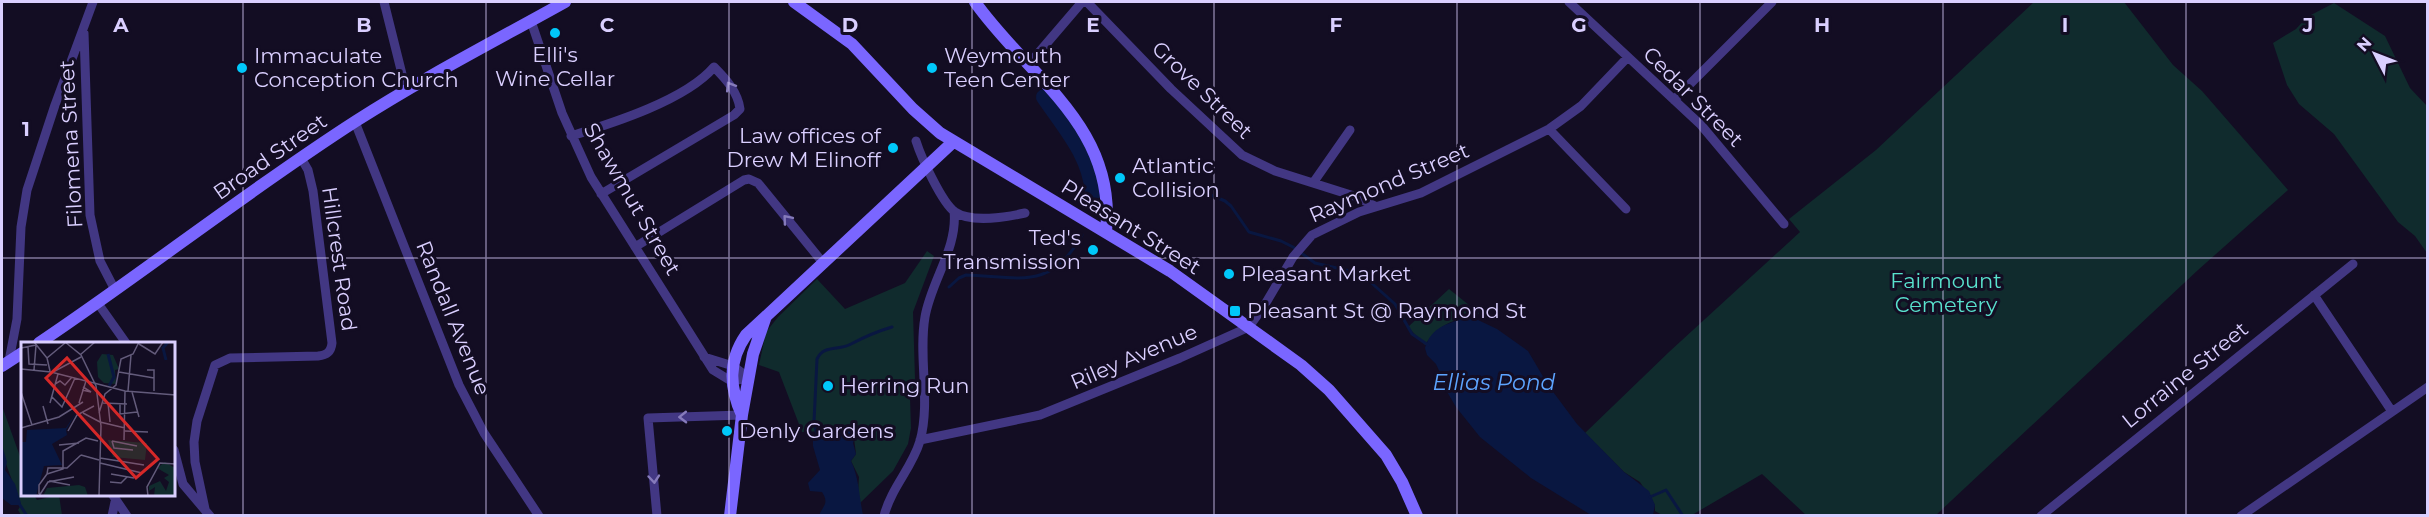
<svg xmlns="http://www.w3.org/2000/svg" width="2429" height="517" font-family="Montserrat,sans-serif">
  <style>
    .green { fill: #102b2d }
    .water { fill: #091741 }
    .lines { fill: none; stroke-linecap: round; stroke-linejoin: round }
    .stream { stroke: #091741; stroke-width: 3 }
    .river { stroke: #091741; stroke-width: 16 }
    .street { stroke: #423783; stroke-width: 9 }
    .secondary { stroke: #7a66ff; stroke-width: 12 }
    .oneway { stroke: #867bbb }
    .grid { fill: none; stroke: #dacfff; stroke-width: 1.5; stroke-opacity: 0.55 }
    .poi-dot { fill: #00c8fa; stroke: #130d23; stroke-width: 2 }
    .labels { text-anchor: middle; stroke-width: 6; stroke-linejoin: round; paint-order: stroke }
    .poi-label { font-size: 21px; fill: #dacfff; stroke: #130d23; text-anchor: start }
    .street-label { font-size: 21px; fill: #dacfff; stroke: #130d23 }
    .park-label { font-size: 21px; fill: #59e1cd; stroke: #130d23 }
    .water-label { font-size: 22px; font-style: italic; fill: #5da4ff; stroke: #130d23 }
    .inset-river { fill: none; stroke: #091741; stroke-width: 3 }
    .inset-road { fill: none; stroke: #635b7b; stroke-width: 1.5 }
    .view { fill: #d62828; fill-opacity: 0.15; stroke: #d62828; stroke-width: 3 }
    .inset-edge { fill: none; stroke: #dacfff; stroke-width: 3 }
    .grid-label { font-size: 20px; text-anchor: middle; font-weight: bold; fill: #dacfff; stroke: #130d23; stroke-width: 6; stroke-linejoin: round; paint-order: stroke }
  </style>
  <rect width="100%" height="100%" fill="#130d23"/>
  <path class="green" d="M2034,2H2124L2173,65L2202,91L2288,190L2198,270L1936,515H1806L1762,474L1692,515H1662L1655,511V505L1640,482L1624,472L1585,433L1669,352L1800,232L1789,219L1876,150Z
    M2334,3L2385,36L2410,88L2427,106V253L2415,236L2398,222L2334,134L2299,104L2287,85L2273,43L2296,29L2307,17Z
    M927,251L934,256L913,312L915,379L910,397L911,428L908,444L893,471L860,503L858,493L859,477L851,461L856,454L854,438L845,430L802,432L779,372L759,365L766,332L778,317L817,279L845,309L905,283Z
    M1449,289L1479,313L1475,319C1454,316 1436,328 1425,345L1408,327Z
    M2,406L22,462V494L34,495L37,500L59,495L62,515H21L18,510L21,505L2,453Z"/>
  <path class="water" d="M1467,318L1478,320L1497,329L1528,351L1548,385L1577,424L1624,472L1649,491L1655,505L1653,515H1591L1531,478L1480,437L1456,407L1443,385L1442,377L1436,364L1427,355L1425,348C1431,327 1448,323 1467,318Z
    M847,427L857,432L853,443L856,454L851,461C859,478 859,496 863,515H819C824,505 829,503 822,492L810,491L808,483L820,470L813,446V440L817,432L843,431Z
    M2,445L7,462L5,470L15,484L21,503L20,505H11L2,498Z"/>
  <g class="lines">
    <path class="stream" d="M1204,192L1225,201L1231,206L1249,232L1281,241L1293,247L1315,263L1350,271L1367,279L1395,304L1412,334L1428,345
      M1094,203L1093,193H1096
      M949,287L959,278L966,275C1020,277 1051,291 1082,235
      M817,435L814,422L817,359C824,344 839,351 851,344C866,336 875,332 892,327
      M1650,497L1666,490L1683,516
      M20,505L27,516"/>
    <path class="river" d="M1044,97C1065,128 1090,155 1093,193"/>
    <path class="street" d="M384,2L406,90
      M1087,2L1171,89L1242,155L1275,171L1354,196L1375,206
      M1569,2L1701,125L1784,224
      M531,21L562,113L591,177L713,370L731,381L749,378
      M84,33L90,215L100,261L115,290
      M1029,64L1082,2
      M1674,100L1772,2
      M355,122L459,385L484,433L539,516
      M1549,129L1626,209
      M571,136C613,123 686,100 714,67C725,78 738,92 740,109L734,115L601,194
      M916,141C921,157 942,203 955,212C971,223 1007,217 1025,213
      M1313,183L1350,130
      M635,247L744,180L749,179L758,183L824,264
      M2314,295L2391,410
      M97,302L126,343
      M704,357L733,366L749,378
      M9,361L17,319L21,227L27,190L55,105L93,2
      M920,440L1040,415L1180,358L1249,327L1264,306L1293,257L1312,235L1359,212L1421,193L1549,129L1581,106L1628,57
      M174,450L183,484L210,516
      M112,494L127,516
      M205,509L195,462L194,442L197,421L215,365L230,358L318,356C327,355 331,352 332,343L313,191L308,170L301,158
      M112,516L115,502
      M657,516L648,418L742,415
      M884,516C891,488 912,468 920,441C931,401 918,357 925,317C931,281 958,248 954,211
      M2041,516L2353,264
      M2241,516L2428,387"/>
    <path class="secondary" d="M794,2L852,44L913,109L940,133L1170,271L1301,365L1329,390L1386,455L1402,482L1417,516
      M975,2C1028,77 1117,126 1106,231
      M39,343C146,271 247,191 356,121C423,78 495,41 565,2
      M2,366L22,353
      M742,415C729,387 728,361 746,335L953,142
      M730,516L742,415L753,354L765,319"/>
  </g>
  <defs><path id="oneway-chevron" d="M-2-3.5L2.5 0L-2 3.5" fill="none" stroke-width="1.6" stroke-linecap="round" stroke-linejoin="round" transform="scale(1.5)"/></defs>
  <g class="oneway">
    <use href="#oneway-chevron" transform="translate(730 86) rotate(-122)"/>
    <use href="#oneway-chevron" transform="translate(787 219) rotate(-130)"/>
    <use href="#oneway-chevron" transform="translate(683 417) rotate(179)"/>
    <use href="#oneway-chevron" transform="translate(654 479) rotate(85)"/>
  </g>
  <path class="grid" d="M243,2V516M486,2V516M729,2V516M972,2V516M1214,2V516M1457,2V516M1700,2V516M1943,2V516M2186,2V516M2,258H2428"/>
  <g class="poi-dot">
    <circle cx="555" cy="33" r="6"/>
    <circle cx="242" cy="68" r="6"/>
    <circle cx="932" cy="68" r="6"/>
    <circle cx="893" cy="148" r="6"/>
    <circle cx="1120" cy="178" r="6"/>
    <circle cx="1093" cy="250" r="6"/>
    <circle cx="1229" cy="274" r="6"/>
    <rect x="1229" y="305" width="12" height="12" rx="3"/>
    <circle cx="828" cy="386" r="6"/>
    <circle cx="727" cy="431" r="6"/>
  </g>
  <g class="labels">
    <g class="poi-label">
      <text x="555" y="62" text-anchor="middle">Elli's<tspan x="555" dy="24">Wine Cellar</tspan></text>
      <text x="254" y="63">Immaculate<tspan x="254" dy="24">Conception Church</tspan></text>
      <text x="944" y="63">Weymouth<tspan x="944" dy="24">Teen Center</tspan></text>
      <text x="881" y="143" text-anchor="end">Law offices of<tspan x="881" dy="24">Drew M Elinoff</tspan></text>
      <text x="1132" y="173">Atlantic<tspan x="1132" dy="24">Collision</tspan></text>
      <text x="1081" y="245" text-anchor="end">Ted's<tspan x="1081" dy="24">Transmission</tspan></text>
      <text x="1241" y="281">Pleasant Market</text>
      <text x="1247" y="318">Pleasant St @ Raymond St</text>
      <text x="840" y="393">Herring Run</text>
      <text x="739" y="438">Denly Gardens</text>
    </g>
    <g class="street-label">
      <text transform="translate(1202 90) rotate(44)" y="7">Grove Street</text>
      <text transform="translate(1693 97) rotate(45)" y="7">Cedar Street</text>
      <text transform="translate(71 144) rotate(-93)" y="7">Filomena Street</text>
      <text transform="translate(270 157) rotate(-35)" y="7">Broad Street</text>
      <text transform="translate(1389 183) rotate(-23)" y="7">Raymond Street</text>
      <text transform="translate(632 199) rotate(60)" y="7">Shawmut Street</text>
      <text transform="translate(1131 227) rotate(32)" y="7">Pleasant Street</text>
      <text transform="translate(339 259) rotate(82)" y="7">Hillcrest Road</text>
      <text transform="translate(453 318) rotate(68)" y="7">Randall Avenue</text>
      <text transform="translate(1134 357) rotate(-23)" y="7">Riley Avenue</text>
      <text transform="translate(2185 375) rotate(-39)" y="7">Lorraine Street</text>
    </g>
    <g class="park-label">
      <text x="1946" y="288">Fairmount<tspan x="1946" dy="24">Cemetery</tspan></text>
    </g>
    <g class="water-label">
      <text x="1494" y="390">Ellias Pond</text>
    </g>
  </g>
  <g transform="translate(21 342)">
    <rect width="154" height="154" fill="#130d23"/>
    <path d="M81,12L92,13L98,27L94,28L95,42L83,41L77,35L76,20ZM87,98L126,101L124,118L92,115ZM144,120L154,126V154H133L134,145L128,149V144L139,139L145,149L148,140L143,136L148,133L136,126ZM58,143L64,145L67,154H22L26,146Z" fill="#102b2d"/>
    <path d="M58,66L45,88L46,93L31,102L41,123L23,124L15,154H0V100H5L6,88L45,86Z" fill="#091741"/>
    <path class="inset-river" d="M87,12L93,35L88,44M145,18L142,6L147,0"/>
    <path class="inset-road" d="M13,0L26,16M44,0L60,13L75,44L80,84L78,154M118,2L134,12L142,0M7,5L8,22L26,23M0,6L15,3L13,28M59,13L74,0M0,27L30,30L104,49L155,53M126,28H133V49M29,29L26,16L44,1M32,30L60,15M98,30L133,36M34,42L39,39L44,43L51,35M61,48L70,50L62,45M107,49L110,13M0,50L11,83M111,50L118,75M31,55L41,65L54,36M29,61L37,32M58,61L65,39M82,61L106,62M87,61L89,80M99,61V72L116,70M22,64L27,82M62,71L79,80L104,86M78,71L84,52L95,43L100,17L112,12L118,0M0,86L38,75L62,60M47,89L56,73L73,64M104,89L127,90M103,98L104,49M91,99L93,106L112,108M91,99L116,104M38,103L58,101M60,113L78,118M79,116L123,123M79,121L121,131M26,132L42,127V109L65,96L77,99M26,132L27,126H46L60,113M90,132L113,136M28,139L49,143M89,140L100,141L106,135M18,152V143L26,132M18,154L27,140L53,135M127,154L126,145L139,121L155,122"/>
    <path class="view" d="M46,16L137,117L115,136L25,36Z"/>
    <rect width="154" height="154" class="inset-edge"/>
  </g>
  <g class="grid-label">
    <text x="121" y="32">A</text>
    <text x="364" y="32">B</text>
    <text x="607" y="32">C</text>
    <text x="850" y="32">D</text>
    <text x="1093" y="32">E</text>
    <text x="1336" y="32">F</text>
    <text x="1579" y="32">G</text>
    <text x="1822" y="32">H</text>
    <text x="2065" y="32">I</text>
    <text x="2308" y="32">J</text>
    <text x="26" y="136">1</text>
  </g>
  <rect width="2429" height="517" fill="none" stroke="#dacfff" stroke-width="6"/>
  <g transform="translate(2375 54) rotate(312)" stroke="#130d23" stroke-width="4.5" paint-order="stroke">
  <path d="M0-4.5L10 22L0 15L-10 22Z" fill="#dacfff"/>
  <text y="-9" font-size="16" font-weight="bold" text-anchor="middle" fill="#dacfff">N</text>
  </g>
</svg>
